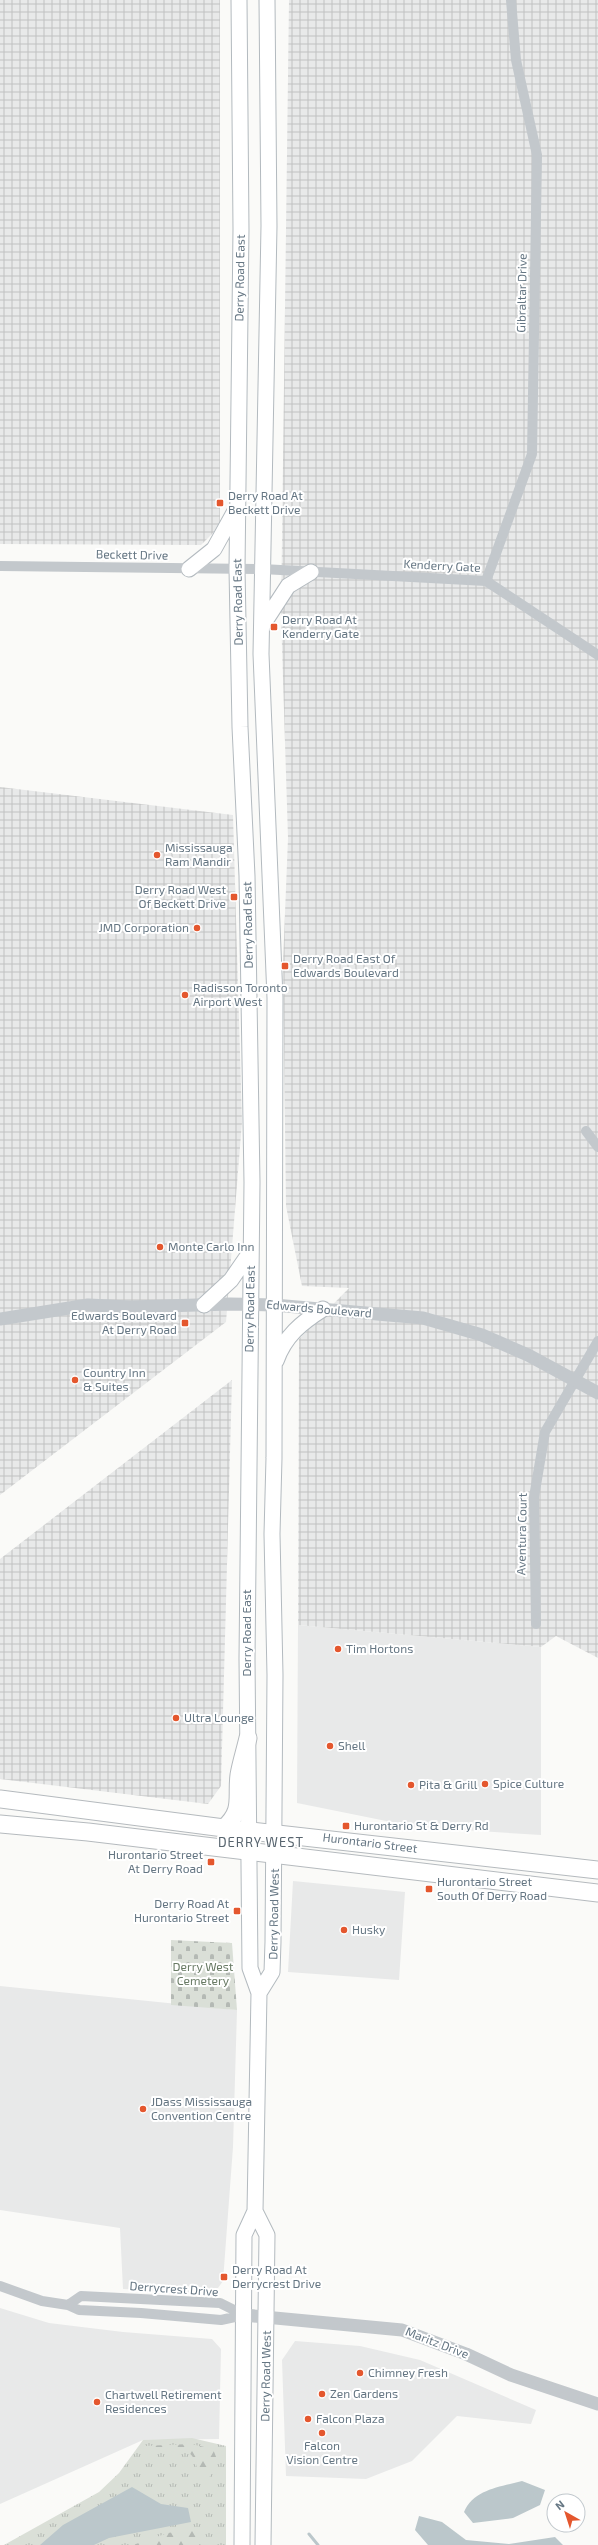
<svg xmlns="http://www.w3.org/2000/svg" width="598" height="2545" font-family="'Exo 2',sans-serif">
  <style>
    .built { fill: #e8e9e9 }
    .industrial { fill: url(#industrial-grid) }
    .grass { fill: url(#grass-tufts) }
    .forest { fill: url(#forest-firs) }
    .cemetery { fill: url(#cemetery-stones) }
    .water { fill: #bbc7cb }
    .lines { fill: none; stroke-linecap: round; stroke-linejoin: round }
    .stream { stroke: #bbc7cb; stroke-width: 3 }
    .secondary-casing { stroke: #b3babf; stroke-width: 17 }
    .primary-casing { stroke: #b5babe; stroke-width: 19 }
    .minor { stroke: #c3c8cc; stroke-width: 10 }
    .tertiary { stroke: #c3c8cc; stroke-width: 13 }
    .secondary { stroke: #fff; stroke-width: 15 }
    .primary { stroke: #fff; stroke-width: 17 }
    .poi-dot { fill: #e4572e; stroke: #fff; stroke-width: 1.5 }
    .labels { text-anchor: middle; stroke-width: 4; stroke-linejoin: round; paint-order: stroke }
    .street-label { font-size: 12px; fill: #657683; stroke: #fff }
    .poi-label { font-size: 12px; fill: #657683; stroke: #fff; text-anchor: start }
    .park-label { font-size: 12px; fill: #687a64; stroke: #fff }
    .neighbourhood-label { font-size: 13px; letter-spacing: 1px; fill: #57646e; stroke: #fff }
  </style>
  <defs>
    <pattern id="industrial-grid" width="8" height="8" patternUnits="userSpaceOnUse"><rect width="8" height="8" fill="#e8e9e9"/><path d="M0 4h8M4 0v8" fill="none" stroke="#c0c1c2"/></pattern>
    <pattern id="grass-tufts" width="24" height="20" patternUnits="userSpaceOnUse"><rect width="24" height="20" fill="#dadfd7"/><path d="M3 7l-1-3M5 7V3M7 7l1-3M15 17l-1-3M17 17v-4M19 17l1-3" fill="none" stroke="#b4b9b4"/></pattern>
    <pattern id="forest-firs" width="22" height="20" patternUnits="userSpaceOnUse"><rect width="22" height="20" fill="#dadfd7"/><path d="M5 1l3.5 6h-7zM16 11l3.5 6h-7z" fill="#b4b9b4"/></pattern>
    <pattern id="cemetery-stones" width="16" height="16" patternUnits="userSpaceOnUse"><rect width="16" height="16" fill="#dadfd7"/><path d="M2 7V4a2 2 0 0 1 4 0v3zM10 15v-3a2 2 0 0 1 4 0v3z" fill="#b4b9b4"/></pattern>
  </defs>
  <rect width="100%" height="100%" fill="#fafaf8"/>
  <path class="built" d="M298,1625L541,1647V1835L416,1827L297,1803Z
    M293,1881L405,1892L399,1980L288,1972Z
    M0,1986L237,2010L233,2147L223,2281L218,2288L211,2293H199L123,2289L120,2228L0,2210Z
    M0,2308L49,2323L123,2332L212,2339L221,2349L219,2439L143,2440L0,2504Z
    M295,2341L360,2346L420,2360L536,2410L531,2424L457,2416L412,2461L366,2479L286,2476L282,2360Z"/>
  <path class="industrial" d="M0,0H220V526L201,545L0,544Z
    M289,0H598V1658L556,1636L541,1647L298,1625L299,1339L349,1288L302,1286L286,1206L283,963L288,838L281,615Z
    M0,787L233,815L242,1122L226,1322L0,1495Z
    M232,1380L221,1786L208,1804L0,1779V1559Z"/>
  <path class="grass" d="M192,2438L226,2446V2545H4L99,2492L119,2473L143,2440Z"/>
  <path class="forest" d="M191,2444L213,2449L218,2462L206,2483C197,2473 199,2470 194,2459C185,2441 156,2451 141,2452L143,2446Z
    M193,2529L199,2545H133L168,2533Z"/>
  <path class="cemetery" d="M171,1940L232,1943L237,2010L171,2005Z"/>
  <path class="water" d="M522,2481L545,2490L540,2505L513,2518L473,2523L464,2512C474,2489 500,2487 522,2481Z
    M132,2487L161,2504L188,2508L191,2522L109,2538L94,2545H40L63,2525Z
    M419,2516L442,2522L466,2540L509,2544L555,2537L563,2545H428L415,2530Z"/>
  <g class="lines">
    <path class="stream" d="M309,2534L318,2545"/>
    <g class="secondary-casing">
      <path id="secondary" d="M239,0L241,229L237,569L240,727L247,876L252,1182L247,1659L250,1968L259,1993L255,2211L244,2235L242,2545
        M189,569L214,549L235,511
        M262,626L288,586L311,572
        M204,1305L231,1280L251,1251
        M276,1361C285,1336 301,1323 323,1309
        M259,1993L272,1972L273,1942L275,1675L272,1534L274,1458L275,998L261,654L269,226L267,0
        M255,2211L267,2235L263,2545"/>
    </g>
    <g class="primary-casing">
      <path id="primary" d="M0,1799L224,1828L598,1870
        M0,1824L88,1832L598,1893
        M224,1828C244,1810 236,1798 239,1775C241,1763 245,1751 248,1738"/>
    </g>
    <path class="minor" d="M0,566L262,569L486,581L598,655
      M486,581L532,454L537,155L516,60L511,0
      M586,1131L598,1147
      M536,1624L534,1497L545,1432L598,1341
      M0,2286L42,2301L68,2305L79,2310L141,2313L221,2320L244,2315
      M68,2305L81,2296L220,2303L244,2315"/>
    <path class="tertiary" d="M0,1319L88,1305L131,1307L230,1304L274,1305L423,1318L482,1335L528,1355L598,1393
      M244,2315L402,2330L466,2354L511,2375L598,2404"/>
    <use href="#secondary" class="secondary"/>
    <use href="#primary" class="primary"/>
  </g>
  <g class="poi-dot">
    <rect x="216" y="499" width="8" height="8" rx="2"/>
    <rect x="270" y="623" width="8" height="8" rx="2"/>
    <circle cx="157" cy="855" r="4"/>
    <rect x="230" y="893" width="8" height="8" rx="2"/>
    <circle cx="197" cy="928" r="4"/>
    <rect x="281" y="962" width="8" height="8" rx="2"/>
    <circle cx="185" cy="995" r="4"/>
    <circle cx="160" cy="1247" r="4"/>
    <rect x="181" y="1319" width="8" height="8" rx="2"/>
    <circle cx="75" cy="1380" r="4"/>
    <circle cx="338" cy="1649" r="4"/>
    <circle cx="176" cy="1718" r="4"/>
    <circle cx="330" cy="1746" r="4"/>
    <circle cx="485" cy="1784" r="4"/>
    <circle cx="411" cy="1785" r="4"/>
    <rect x="342" y="1822" width="8" height="8" rx="2"/>
    <rect x="207" y="1858" width="8" height="8" rx="2"/>
    <rect x="425" y="1885" width="8" height="8" rx="2"/>
    <rect x="233" y="1907" width="8" height="8" rx="2"/>
    <circle cx="344" cy="1930" r="4"/>
    <circle cx="143" cy="2109" r="4"/>
    <rect x="220" y="2273" width="8" height="8" rx="2"/>
    <circle cx="360" cy="2373" r="4"/>
    <circle cx="322" cy="2394" r="4"/>
    <circle cx="97" cy="2402" r="4"/>
    <circle cx="308" cy="2419" r="4"/>
    <circle cx="322" cy="2433" r="4"/>
  </g>
  <g class="labels">
    <g class="street-label">
      <text transform="translate(240 278) rotate(-89)" y="4">Derry Road East</text>
      <text transform="translate(522 293) rotate(-89)" y="4">Gibraltar Drive</text>
      <text transform="translate(132 555) rotate(1)" y="4">Beckett Drive</text>
      <text transform="translate(442 566) rotate(3)" y="4">Kenderry Gate</text>
      <text transform="translate(238 602) rotate(-91)" y="4">Derry Road East</text>
      <text transform="translate(248 925) rotate(-91)" y="4">Derry Road East</text>
      <text transform="translate(250 1309) rotate(-89)" y="4">Derry Road East</text>
      <text transform="translate(319 1309) rotate(5)" y="4">Edwards Boulevard</text>
      <text transform="translate(522 1534) rotate(-89)" y="4">Aventura Court</text>
      <text transform="translate(247 1633) rotate(-90)" y="4">Derry Road East</text>
      <text transform="translate(370 1843) rotate(7)" y="4">Hurontario Street</text>
      <text transform="translate(274 1914) rotate(-89)" y="4">Derry Road West</text>
      <text transform="translate(174 2289) rotate(4)" y="4">Derrycrest Drive</text>
      <text transform="translate(437 2343) rotate(21)" y="4">Maritz Drive</text>
      <text transform="translate(266 2376) rotate(-89)" y="4">Derry Road West</text>
    </g>
    <g class="poi-label">
      <text x="228" y="500">Derry Road At<tspan x="228" dy="14">Beckett Drive</tspan></text>
      <text x="282" y="624">Derry Road At<tspan x="282" dy="14">Kenderry Gate</tspan></text>
      <text x="165" y="852">Mississauga<tspan x="165" dy="14">Ram Mandir</tspan></text>
      <text x="226" y="894" text-anchor="end">Derry Road West<tspan x="226" dy="14">Of Beckett Drive</tspan></text>
      <text x="189" y="932" text-anchor="end">JMD Corporation</text>
      <text x="293" y="963">Derry Road East Of<tspan x="293" dy="14">Edwards Boulevard</tspan></text>
      <text x="193" y="992">Radisson Toronto<tspan x="193" dy="14">Airport West</tspan></text>
      <text x="168" y="1251">Monte Carlo Inn</text>
      <text x="177" y="1320" text-anchor="end">Edwards Boulevard<tspan x="177" dy="14">At Derry Road</tspan></text>
      <text x="83" y="1377">Country Inn<tspan x="83" dy="14">&amp; Suites</tspan></text>
      <text x="346" y="1653">Tim Hortons</text>
      <text x="184" y="1722">Ultra Lounge</text>
      <text x="338" y="1750">Shell</text>
      <text x="493" y="1788">Spice Culture</text>
      <text x="419" y="1789">Pita &amp; Grill</text>
      <text x="354" y="1830">Hurontario St &amp; Derry Rd</text>
      <text x="203" y="1859" text-anchor="end">Hurontario Street<tspan x="203" dy="14">At Derry Road</tspan></text>
      <text x="437" y="1886">Hurontario Street<tspan x="437" dy="14">South Of Derry Road</tspan></text>
      <text x="229" y="1908" text-anchor="end">Derry Road At<tspan x="229" dy="14">Hurontario Street</tspan></text>
      <text x="352" y="1934">Husky</text>
      <text x="151" y="2106">JDass Mississauga<tspan x="151" dy="14">Convention Centre</tspan></text>
      <text x="232" y="2274">Derry Road At<tspan x="232" dy="14">Derrycrest Drive</tspan></text>
      <text x="368" y="2377">Chimney Fresh</text>
      <text x="330" y="2398">Zen Gardens</text>
      <text x="105" y="2399">Chartwell Retirement<tspan x="105" dy="14">Residences</tspan></text>
      <text x="316" y="2423">Falcon Plaza</text>
      <text x="322" y="2450" text-anchor="middle">Falcon<tspan x="322" dy="14">Vision Centre</tspan></text>
    </g>
    <g class="park-label">
      <text x="203" y="1971">Derry West<tspan x="203" dy="14">Cemetery</tspan></text>
    </g>
    <g class="neighbourhood-label">
      <text x="261" y="1847">DERRY WEST</text>
    </g>
  </g>
  <g transform="translate(566 2513) rotate(321)"><circle r="19" fill="#ffffff" stroke="#c1c8cd"/>
  <path d="M0-3L7 15L0 10L-7 15Z" fill="#e4572e"/>
  <text y="-6" font-size="11" font-weight="bold" text-anchor="middle" fill="#657683">N</text>
  </g>
</svg>
